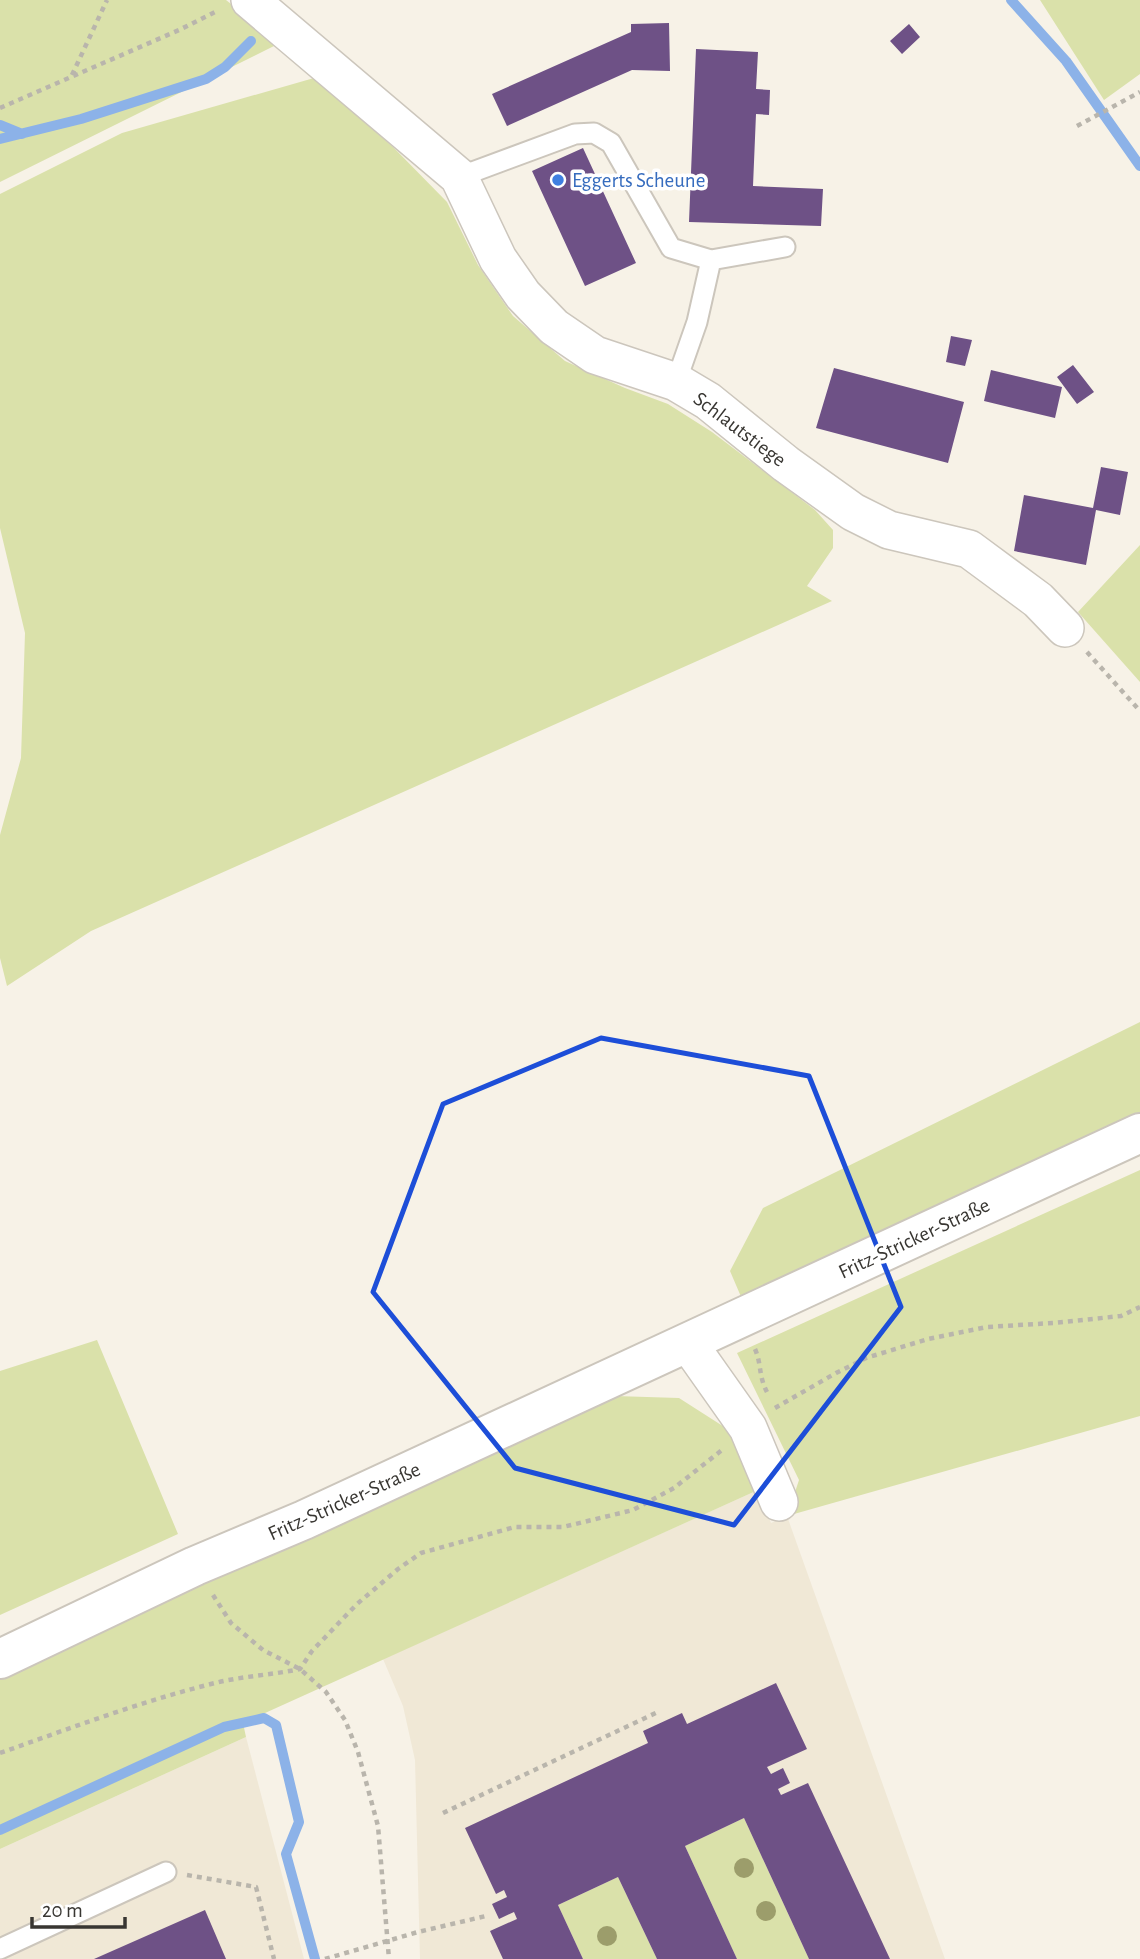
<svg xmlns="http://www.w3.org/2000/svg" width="1140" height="1959" font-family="'Alegreya Sans',sans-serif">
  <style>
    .built { fill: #f0e8d6 }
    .green { fill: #dae1aa }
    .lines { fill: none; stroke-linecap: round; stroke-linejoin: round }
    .stream { stroke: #8cb2e8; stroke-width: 10 }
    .building { fill: #6e5186 }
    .service-casing { stroke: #ccc6bc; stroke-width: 23 }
    .minor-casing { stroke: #ccc6bc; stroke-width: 40 }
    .secondary-casing { stroke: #ccc6bc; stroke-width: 42 }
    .path { stroke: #b9b5ac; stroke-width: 4.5; stroke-dasharray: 5 5; stroke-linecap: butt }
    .service { stroke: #fff; stroke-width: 19 }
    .minor { stroke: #fff; stroke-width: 37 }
    .secondary { stroke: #fff; stroke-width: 38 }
    .tree { fill: #9c9d6b }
    .marked { fill: none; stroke: #1d4ed8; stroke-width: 5; stroke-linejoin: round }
    .shop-dot { fill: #3f7fe0; stroke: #fff; stroke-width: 2.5 }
    .labels { text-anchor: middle; stroke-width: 7; stroke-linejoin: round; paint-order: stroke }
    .shop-label { font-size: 21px; fill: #366cbe; stroke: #fff; text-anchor: start }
    .street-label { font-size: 21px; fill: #383632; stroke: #fff }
  </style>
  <rect width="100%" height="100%" fill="#f7f2e7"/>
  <path class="built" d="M758,1490L771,1523L787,1516L945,1959H420L415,1760L403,1706L383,1659Z
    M246,1737L304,1959H0V1849Z"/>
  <path class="green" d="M0,0H226L280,43L0,182Z
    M1040,0H1140V74L1104,100Z
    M314,78L393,147L447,202L478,265L513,316L565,361L625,388L668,404L712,432L815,510L833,530V548L807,586L832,601L91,931L7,986L0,958V835L21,758L25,633L0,528V194L122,133Z
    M1140,545V682L1078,612Z
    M1140,1022V1122L742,1299L730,1271L763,1208Z
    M1140,1170V1416L787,1516L799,1480L737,1353Z
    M97,1340L178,1534L0,1615V1371Z
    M615,1396L679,1398L729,1430L758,1490L243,1723L246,1737L0,1849V1676Z
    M744,1818L809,1959H737L685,1846Z
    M618,1877L657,1959H583L558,1905Z"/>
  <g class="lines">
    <path class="stream" d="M1011,0L1066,61L1140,166
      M0,125L22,134
      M0,139L81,119L206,79L225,67L251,41
      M0,1830L224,1727L264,1718L276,1725L299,1822L286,1854L315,1959"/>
  </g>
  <path class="building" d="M669,23L670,71L632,70L507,126L492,94L631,32V24Z
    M909,24L920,37L902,54L890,41Z
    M696,49L758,52L756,89L770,90L769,115L756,114L753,186L823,189L821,226L689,222Z
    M583,148L636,263L585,286L532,171Z
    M951,336L972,340L965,366L946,362Z
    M1073,365L1094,392L1077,404L1057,377Z
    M834,368L964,402L948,463L816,428Z
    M991,370L1062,387L1055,418L984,401Z
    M1101,467L1128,472L1120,515L1096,510L1086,565L1014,551L1024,495L1093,508Z
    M776,1683L807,1749L767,1767L771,1774L783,1768L790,1783L778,1789L781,1795L808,1783L890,1959H809L744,1818L685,1846L737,1959H657L618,1877L558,1905L583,1959H503L490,1931L517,1919L514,1912L499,1919L492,1904L507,1897L504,1890L496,1894L465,1828L648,1743L643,1731L682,1713L687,1724Z
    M205,1910L226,1959H94Z"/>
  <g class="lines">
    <g class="service-casing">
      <path id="service" d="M459,177L575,134L594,133L611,143L671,248L711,260L785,247
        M676,382L697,322L711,260
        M0,1949L166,1872"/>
    </g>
    <g class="minor-casing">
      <path id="minor" d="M250,0L459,177L498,259L523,295L554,327L595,355L676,382L708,401L786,464L853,512L889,530L969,549L1038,600L1065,628
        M688,1343L748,1428L779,1502"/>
    </g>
    <g class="secondary-casing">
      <path id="secondary" d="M0,1659L195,1566L304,1520L1140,1133"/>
    </g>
    <path class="path" d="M72,75L107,0
      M0,108L179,30L219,10
      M1077,126L1140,92
      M1087,652L1140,711
      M755,1349C762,1365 758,1376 768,1394
      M775,1408L836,1373L866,1358L928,1339L987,1327L1053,1323L1121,1316L1140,1307
      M213,1595L231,1623L263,1650L300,1669L326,1692L345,1720L358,1752L378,1826L389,1959
      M0,1753C71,1728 142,1701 215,1683C243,1676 272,1675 300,1669L312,1651L357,1604L398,1569L421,1553L515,1527H563L633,1510L674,1488L722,1450
      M443,1813L660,1711
      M187,1875L256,1887L274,1959
      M325,1959L418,1932L486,1916"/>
    <use href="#service" class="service"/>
    <use href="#minor" class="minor"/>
    <use href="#secondary" class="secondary"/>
  </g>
  <g class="tree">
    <circle cx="744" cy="1868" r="10"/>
    <circle cx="766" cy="1911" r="10"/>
    <circle cx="607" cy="1936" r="10"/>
  </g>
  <path class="marked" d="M601,1038L809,1076L901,1307L734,1525L515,1468L373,1292L443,1104Z"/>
  <circle class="shop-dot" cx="558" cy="180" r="7"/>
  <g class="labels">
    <g class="shop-label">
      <text x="572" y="187">Eggerts Scheune</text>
    </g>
    <g class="street-label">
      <text transform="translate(740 429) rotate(37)" y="7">Schlautstiege</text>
      <text transform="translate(914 1238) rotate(-25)" y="7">Fritz-Stricker-Straße</text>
      <text transform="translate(344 1501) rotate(-24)" y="7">Fritz-Stricker-Straße</text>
    </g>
  </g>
  <path d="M32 1917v10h93v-10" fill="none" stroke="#383632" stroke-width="3.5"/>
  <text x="42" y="1917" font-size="21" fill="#383632" stroke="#ffffff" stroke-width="5" paint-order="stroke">20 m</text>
</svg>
